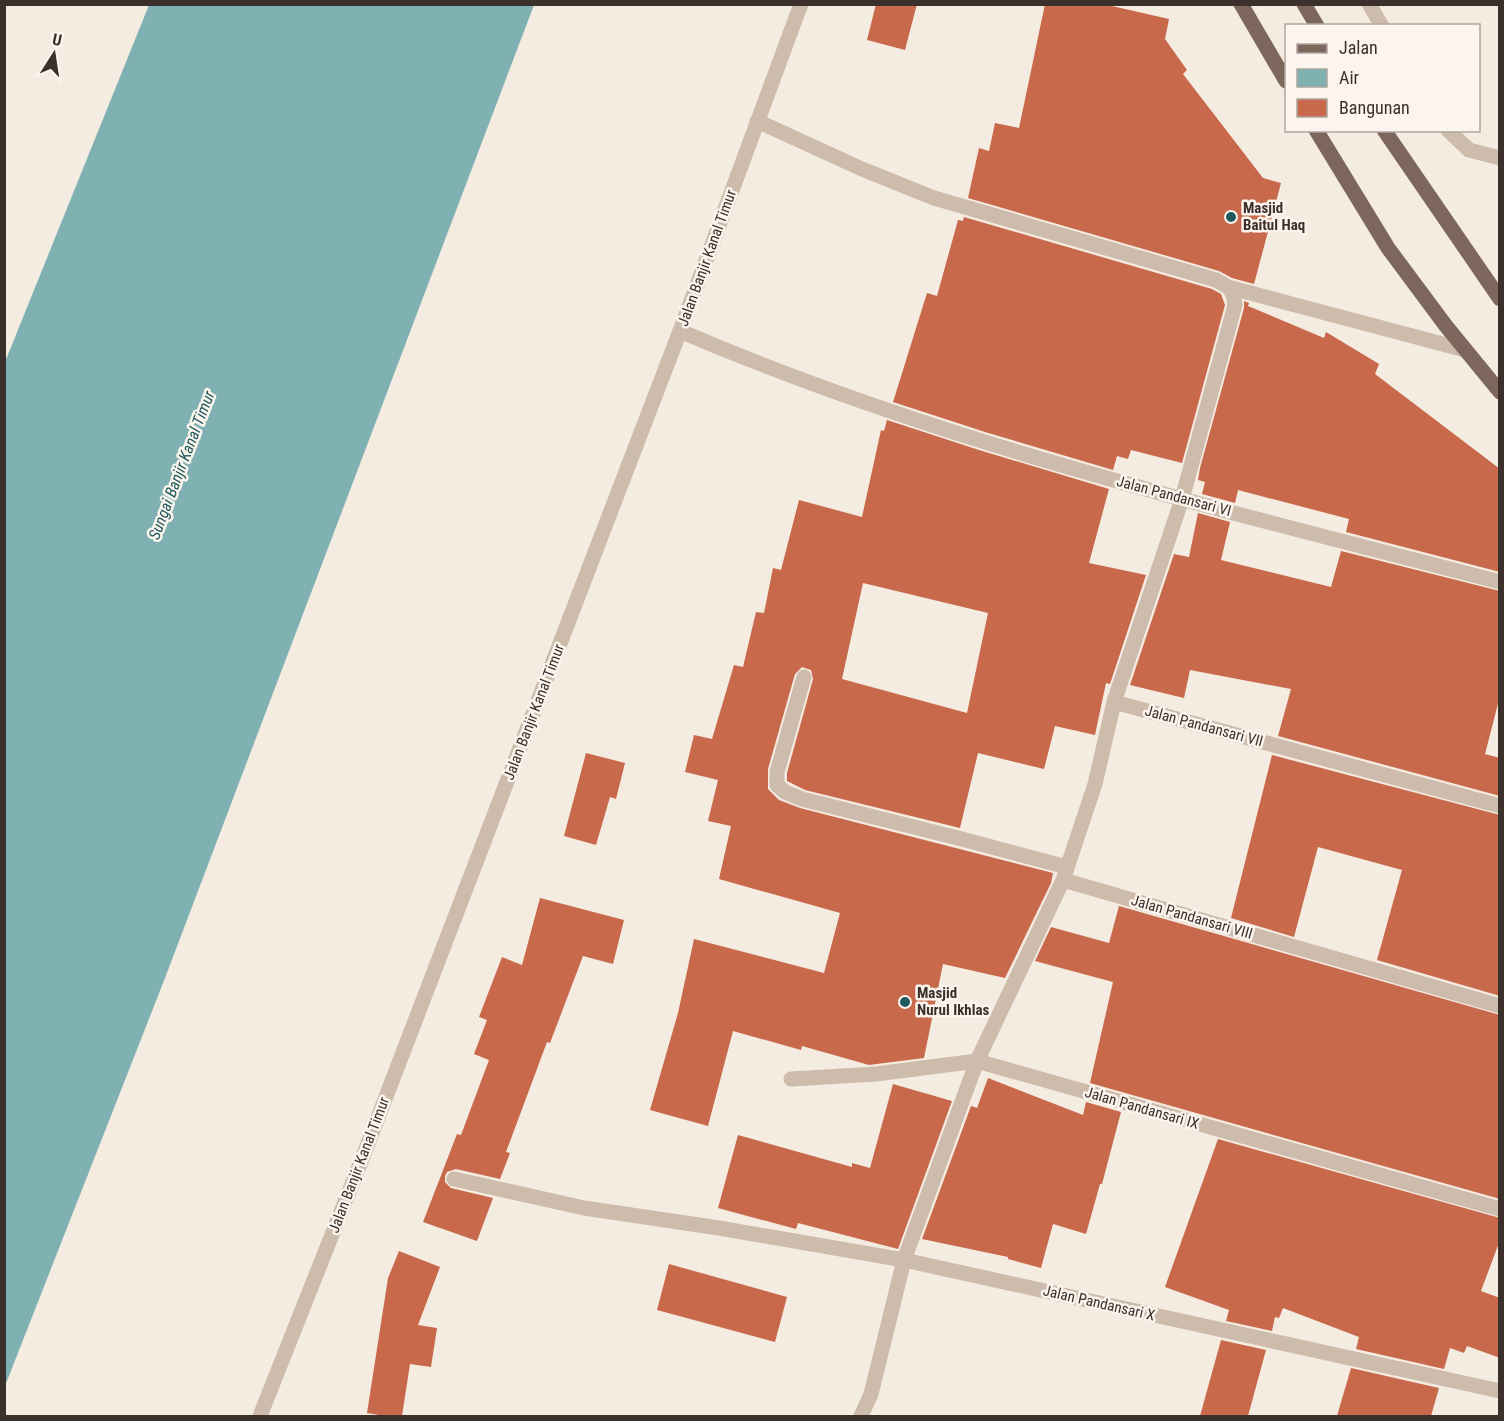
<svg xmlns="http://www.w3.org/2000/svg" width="1504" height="1421" font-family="'Roboto Condensed',sans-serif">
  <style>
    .water { fill: #7fb0b2 }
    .building { fill: #c8694b; fill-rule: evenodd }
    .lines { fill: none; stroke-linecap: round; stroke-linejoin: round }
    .minor { stroke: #cdbbac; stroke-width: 15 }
    .tertiary { stroke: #cdbbac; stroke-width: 15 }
    .primary { stroke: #7d675c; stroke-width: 15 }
    .poi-dot { fill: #1f5a5e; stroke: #fbf5ee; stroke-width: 2 }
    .labels { text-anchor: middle; stroke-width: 5; stroke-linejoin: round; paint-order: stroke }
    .poi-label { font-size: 15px; font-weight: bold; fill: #3b302b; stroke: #fbf5ee; text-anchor: start }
    .street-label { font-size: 15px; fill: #3b302b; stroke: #fbf5ee }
    .water-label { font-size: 16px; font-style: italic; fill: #1f5a5e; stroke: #fbf5ee }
  </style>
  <rect width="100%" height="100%" fill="#f4ebe1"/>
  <path class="water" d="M149,5H534L165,978L5,1386V362Z"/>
  <path class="building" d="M876,4H917L905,50L867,40Z
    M1045,4H1103L1169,19L1165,39L1187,70L1183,74L1263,178L1281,183L1254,284L1232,278L1219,271L968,198L979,148L989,151L995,123L1019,128Z
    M964,217L1212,289L1221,294L1225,305L1182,463L1131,450L1128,459L1117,456L1113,470L985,432L893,402L927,293L937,296L958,220L963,221Z
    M1244,301L1249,303L1248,306L1324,338L1326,332L1379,364L1375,374L1500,469V572L1346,532L1349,519L1238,490L1235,503L1202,494L1205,482L1198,480L1200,468L1244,308Z
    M887,420L979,450L1109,489L1089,563L1146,575L1110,684L1106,683L1095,735L1055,726L1044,769L978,753L960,828L805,790L787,781V773L813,679L811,670L802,667L795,674L768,769V789L779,800L800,808L1053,873L1051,883L1005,978L943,964L924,1058L869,1065L802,1046L801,1050L733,1031L708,1126L650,1110L678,1013L694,939L824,973L840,913L719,879L731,826L708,821L718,780L685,772L694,735L712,739L734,665L743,667L756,612L764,613L773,568L781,570L799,500L862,517L881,430L884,431ZM863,583L988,613L967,713L842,679Z
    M1198,513L1230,522L1221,560L1331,587L1341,551L1500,591V696L1485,754L1500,758V796L1278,736L1291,689L1190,670L1184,698L1130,685L1174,554L1189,557Z
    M586,753L625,763L616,799L610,797L596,845L564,836Z
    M1272,755L1500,815V996L1377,960L1402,870L1318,847L1294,937L1231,918Z
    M540,898L624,920L613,964L583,956L550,1043L547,1042L506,1152L510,1153L500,1179L456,1169L447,1172L445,1176V1182L451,1188L493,1198L477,1241L423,1222L457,1134L461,1135L489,1060L474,1054L487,1020L479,1017L502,957L522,965Z
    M1119,906L1500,1015V1199L1090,1083L1113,982L1035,961L1051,927L1109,943Z
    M988,1078L1083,1115L1086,1102L1121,1112L1102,1184H1100L1086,1234L1053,1224L1041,1268L1008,1259V1257L922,1239L971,1106L977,1108Z
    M893,1084L952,1101L898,1249L798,1223L796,1229L718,1208L738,1135L852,1167V1163L870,1168Z
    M1218,1139L1500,1218V1240L1481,1291L1500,1298V1358L1467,1346L1464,1353L1450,1348L1444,1369L1356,1349L1359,1337L1283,1308L1279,1318L1275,1317L1272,1331L1226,1321L1229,1310L1165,1287Z
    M399,1251L440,1267L418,1325L437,1328L431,1367L410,1364L402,1416H385L367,1413L388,1278Z
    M669,1264L787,1297L775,1342L657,1310Z
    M1221,1340L1266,1350L1248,1416H1200Z
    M1351,1368L1439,1388L1431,1416H1337Z"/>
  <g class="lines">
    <path class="minor" d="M1369,4L1382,26
      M757,121L862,169L934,198L1216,280L1228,287L1465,350
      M1448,130L1469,150L1500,158
      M680,331C943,444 1223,510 1500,582
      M804,677L777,772V785L785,792L802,799L958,838L1067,867
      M1114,702L1500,806
      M1063,880L1500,1006
      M791,1079L876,1074L977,1061L1500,1209
      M454,1179L584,1208L719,1228L904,1260L1500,1391
      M861,1416L871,1394L904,1260L977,1061L1063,880L1095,784L1114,702L1182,499L1235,305L1233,294L1228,287"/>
    <path class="tertiary" d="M260,1416L364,1154L680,331L801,4"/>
    <path class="primary" d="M1241,4L1286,81
      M1304,4L1317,26
      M1316,130L1388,248L1446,326L1500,392
      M1384,130L1500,299"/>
  </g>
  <g class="poi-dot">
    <circle cx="1231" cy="217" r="6"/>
    <circle cx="905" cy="1002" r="6"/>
  </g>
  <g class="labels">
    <g class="poi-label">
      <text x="1243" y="213">Masjid<tspan x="1243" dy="17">Baitul Haq</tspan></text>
      <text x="917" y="998">Masjid<tspan x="917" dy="17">Nurul Ikhlas</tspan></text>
    </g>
    <g class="street-label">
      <text transform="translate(707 258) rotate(-70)" y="5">Jalan Banjir Kanal Timur</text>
      <text transform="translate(1174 496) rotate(15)" y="5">Jalan Pandansari VI</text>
      <text transform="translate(534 712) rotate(-69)" y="5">Jalan Banjir Kanal Timur</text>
      <text transform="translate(1204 726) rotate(15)" y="5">Jalan Pandansari VII</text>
      <text transform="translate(1192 917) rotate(16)" y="5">Jalan Pandansari VIII</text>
      <text transform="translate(1142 1108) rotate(16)" y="5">Jalan Pandansari IX</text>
      <text transform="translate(359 1165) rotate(-69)" y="5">Jalan Banjir Kanal Timur</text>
      <text transform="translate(1099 1303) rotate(13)" y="5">Jalan Pandansari X</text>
    </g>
    <g class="water-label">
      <text transform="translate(181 465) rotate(-69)" y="6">Sungai Banjir Kanal Timur</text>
    </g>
  </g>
  <rect width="1504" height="1421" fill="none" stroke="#3b302b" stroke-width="12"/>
  <rect x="1285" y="24" width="195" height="108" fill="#fbf5ee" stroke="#aea6a0" stroke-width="1.5"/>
  <rect x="1297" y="44" width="30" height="9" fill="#7d675c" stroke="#aea6a0" stroke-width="1.5"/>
  <text x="1339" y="54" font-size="18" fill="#3b302b">Jalan</text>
  <rect x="1297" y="69" width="30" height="18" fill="#7fb0b2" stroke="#aea6a0" stroke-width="1.5"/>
  <text x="1339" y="84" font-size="18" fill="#3b302b">Air</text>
  <rect x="1297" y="99" width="30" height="18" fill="#c8694b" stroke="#aea6a0" stroke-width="1.5"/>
  <text x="1339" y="114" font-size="18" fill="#3b302b">Bangunan</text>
  <g transform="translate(54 54) rotate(12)" stroke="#fbf5ee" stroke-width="4.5" paint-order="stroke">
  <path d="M0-4.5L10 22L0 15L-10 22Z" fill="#3b302b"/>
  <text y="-9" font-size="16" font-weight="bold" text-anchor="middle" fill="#3b302b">U</text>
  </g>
</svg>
